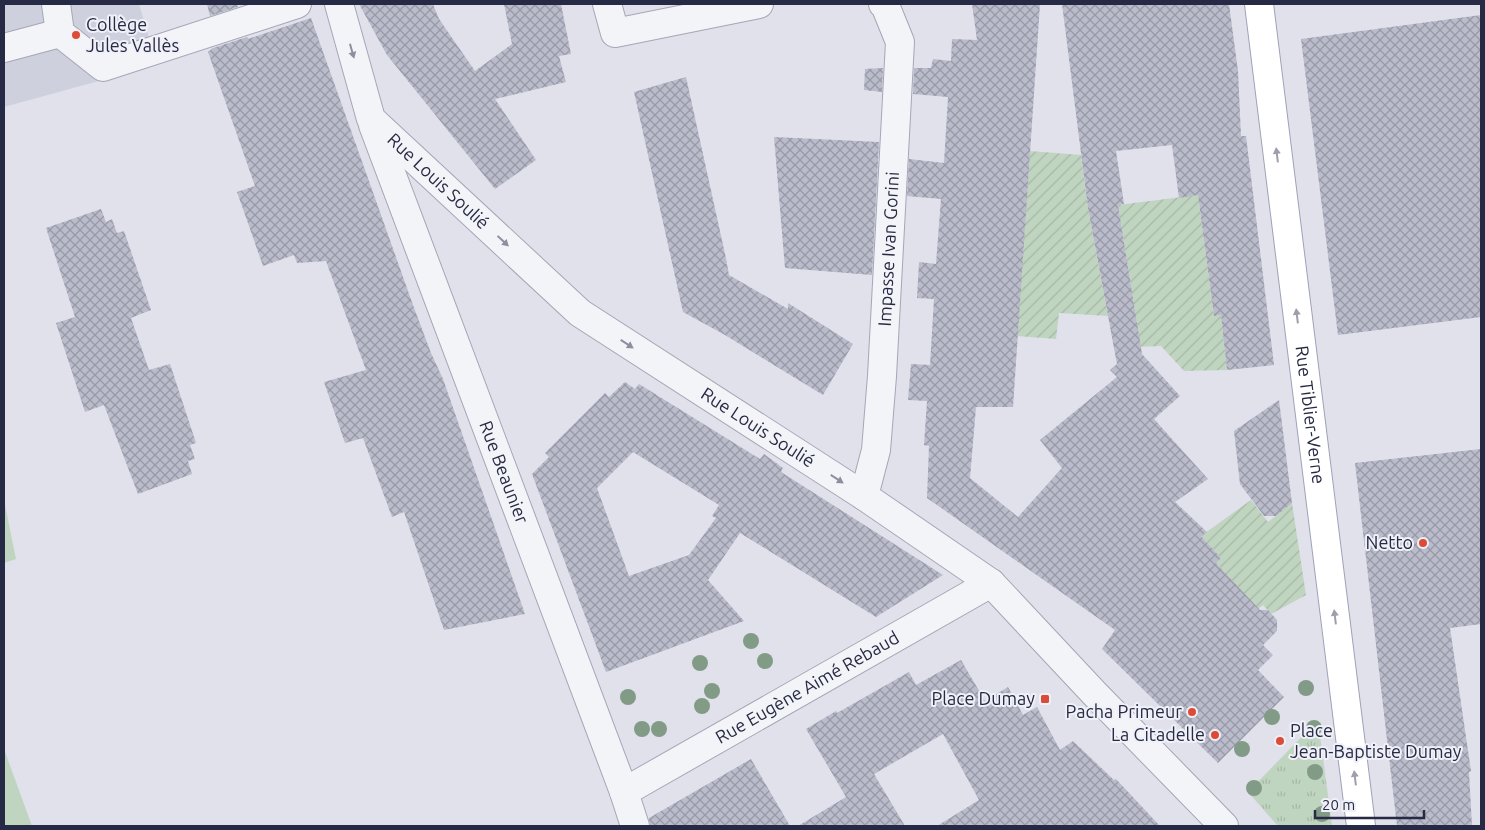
<svg xmlns="http://www.w3.org/2000/svg" width="1485" height="830" font-family="Ubuntu,sans-serif">
  <style>
    .built { fill: #ced0dd }
    .park { fill: url(#park-tufts) }
    .garden { fill: url(#garden-furrows) }
    .pitch { fill: #c0d5c0 }
    .building { fill: url(#building-cross-hatch); fill-rule: evenodd }
    .lines { fill: none; stroke-linecap: round; stroke-linejoin: round }
    .minor-casing { stroke: #a5a6b6; stroke-width: 30 }
    .major-casing { stroke: #9ea2b8; stroke-width: 30 }
    .minor { stroke: #f3f4f8; stroke-width: 28 }
    .major { stroke: #fff; stroke-width: 28 }
    .tree { fill: #819b87 }
    .oneway { fill: #8d8f9e }
    .oneway2 { fill: #9e9fab }
    .poi-dot { fill: #dc4b38; stroke: #f0f1f8; stroke-width: 2 }
    .labels { text-anchor: middle; stroke-width: 4; stroke-linejoin: round; paint-order: stroke }
    .poi-label { font-size: 18px; fill: #272a44; stroke: #f0f1f8; text-anchor: end }
    .street-label { font-size: 18px; fill: #272a44; stroke: #f0f1f8 }
  </style>
  <defs>
    <pattern id="park-tufts" width="24" height="20" patternUnits="userSpaceOnUse" patternTransform="scale(1.25)"><rect width="24" height="20" fill="#c0d5c0"/><path d="M3 7l-1-3M5 7V3M7 7l1-3M15 17l-1-3M17 17v-4M19 17l1-3" fill="none" stroke="#a5b7a6"/></pattern>
    <pattern id="garden-furrows" width="10" height="10" patternUnits="userSpaceOnUse" patternTransform="scale(1.25)"><rect width="10" height="10" fill="#c0d5c0"/><path d="M-1 1l2-2M0 10L10 0M9 11l2-2" fill="none" stroke="#a5b7a6"/></pattern>
    <pattern id="building-cross-hatch" width="8" height="8" patternUnits="userSpaceOnUse" patternTransform="scale(1.25)"><rect width="8" height="8" fill="#babccb"/><path d="M0 0l8 8M0 8l8-8" fill="none" stroke="#9799a6"/></pattern>
  </defs>
  <rect width="100%" height="100%" fill="#e0e1eb"/>
  <path class="built" d="M4,4H139L157,65L4,107Z"/>
  <path class="park" d="M1318,720L1332,826H1278L1248,792Z"/>
  <path class="garden" d="M1030,151L1081,155L1088,208L1108,316L1059,313L1056,339L1017,336Z
    M1198,195L1214,316L1221,315L1227,370L1184,371L1161,346L1136,347L1122,360L1114,347L1110,326L1137,324L1118,205Z
    M1251,500L1268,522L1292,503L1306,595L1271,614L1263,605L1258,609L1216,563L1221,558L1201,536Z"/>
  <path class="pitch" d="M4,500L16,559L4,563Z
    M4,749L32,826H4Z"/>
  <path class="building" d="M207,4H237L238,7L210,16Z
    M359,4H433L439,19L475,71L512,44L504,4H561L571,54L559,56L566,82L495,99L536,160L495,189L387,55Z
    M972,4H1040L1013,407H976L970,478L1018,517L1062,468L1040,440L1117,377L1110,370L1117,364L1088,208L1062,4H1229L1238,71L1241,136H1246L1274,365L1227,370L1221,315L1214,316L1198,195L1179,198L1172,145L1116,151L1124,204L1118,205L1142,354L1180,396L1154,419L1208,479L1175,502L1207,532L1201,536L1221,558L1216,563L1260,610H1268L1277,620V631L1263,645L1273,655L1258,670L1284,697L1218,763L1102,649L1115,630L927,498L929,446L924,445L927,401L908,400L911,364L930,365L934,299L917,298L919,262L936,264L941,199L907,196L909,159L944,163L948,97L913,94L914,68H931L933,59L951,61L952,39L977,40Z
    M1481,15V317L1338,335L1301,39Z
    M311,18L413,305L431,353L443,379L525,614L444,630L404,512L392,517L363,438L345,443L324,382L366,370L326,261L297,263L294,255L263,266L237,192L255,186L208,52L213,48L247,37L248,39Z
    M883,68L882,92L864,90L865,69Z
    M686,77L727,263H725L727,264L729,275L788,309V303L853,344L823,395L725,335L683,312L634,92Z
    M774,137L879,142L872,275L785,268Z
    M101,209L106,222L112,219L117,233L124,231L151,310L131,318L149,370L170,364L196,443L190,445L195,459L188,461L192,474L138,494L104,405L85,412L56,323L75,317L46,228Z
    M625,382L635,389L639,384L760,459L764,454L783,468L781,472L943,575L876,617L740,533L708,580L744,621L606,672L532,474L549,457L545,453L605,393L609,397ZM633,452L719,505L712,516L716,518L689,555L629,576L597,488Z
    M1279,400L1292,503L1276,516H1264L1240,484L1234,431Z
    M1481,449V624L1450,628L1471,771L1469,772L1472,826H1397L1355,463Z
    M961,660L985,701L1008,687L1023,715L1037,707L1060,750L1073,741L1114,780L1116,779L1160,826H937L979,800L943,734L874,774L905,826H798L846,797L806,729L836,711L837,713L909,672L916,685Z
    M751,759L790,826H650L649,818Z"/>
  <g class="lines">
    <g class="minor-casing">
      <g id="minor">
        <path d="M56,4L60,33L103,67L297,4"/>
        <path id="s1" d="M339,4L371,119L580,313L864,496L991,583L1094,693L1224,826"/>
        <path d="M607,4L615,33L759,4"/>
        <path d="M4,48L60,33"/>
        <path id="s2" d="M373,125L624,792L635,826"/>
        <path id="s3" d="M864,496L876,450L882,376L900,42L885,5L883,4"/>
        <path id="s4" d="M624,792L991,583"/>
      </g>
    </g>
    <g class="major-casing">
      <g id="major">
        <path id="s5" d="M1259,4L1361,826"/>
      </g>
    </g>
    <use href="#minor" class="minor"/>
    <use href="#major" class="major"/>
  </g>
  <g class="tree">
    <circle cx="751" cy="641" r="8"/>
    <circle cx="765" cy="661" r="8"/>
    <circle cx="700" cy="663" r="8"/>
    <circle cx="1306" cy="688" r="8"/>
    <circle cx="712" cy="691" r="8"/>
    <circle cx="628" cy="697" r="8"/>
    <circle cx="702" cy="706" r="8"/>
    <circle cx="1272" cy="717" r="8"/>
    <circle cx="1314" cy="728" r="8"/>
    <circle cx="642" cy="729" r="8"/>
    <circle cx="659" cy="729" r="8"/>
    <circle cx="1242" cy="749" r="8"/>
    <circle cx="1315" cy="772" r="8"/>
    <circle cx="1254" cy="788" r="8"/>
    <circle cx="1322" cy="814" r="8"/>
  </g>
  <defs><path id="oneway-solid" d="M-6-.8H1V-3.2L6.5 0L1 3.2V.8H-6Z" transform="scale(1.25)"/></defs>
  <g class="oneway">
    <use href="#oneway-solid" transform="translate(352 51) rotate(74)"/>
    <use href="#oneway-solid" transform="translate(503 241) rotate(43)"/>
    <use href="#oneway-solid" transform="translate(627 344) rotate(33)"/>
    <use href="#oneway-solid" transform="translate(837 479) rotate(33)"/>
  </g>
  <g class="oneway2">
    <use href="#oneway-solid" transform="translate(1277 155) rotate(-97)"/>
    <use href="#oneway-solid" transform="translate(1297 316) rotate(-97)"/>
    <use href="#oneway-solid" transform="translate(1335 617) rotate(-97)"/>
    <use href="#oneway-solid" transform="translate(1355 778) rotate(-97)"/>
  </g>
  <g class="poi-dot">
    <circle cx="76" cy="35" r="5"/>
    <circle cx="1423" cy="543" r="5"/>
    <rect x="1040" y="694" width="10" height="10" rx="2.5"/>
    <circle cx="1192" cy="712" r="5"/>
    <circle cx="1215" cy="735" r="5"/>
    <circle cx="1280" cy="741" r="5"/>
  </g>
  <g class="labels">
    <g class="poi-label">
      <text x="86" y="31" text-anchor="start">Collège<tspan x="86" dy="21">Jules Vallès</tspan></text>
      <text x="1413" y="549">Netto</text>
      <text x="1035" y="705">Place Dumay</text>
      <text x="1182" y="718">Pacha Primeur</text>
      <text x="1290" y="737" text-anchor="start">Place<tspan x="1290" dy="21">Jean-Baptiste Dumay</tspan></text>
      <text x="1205" y="741">La Citadelle</text>
    </g>
    <g class="street-label">
      <text dy="6" stroke="none"><textPath href="#s1" startOffset="211">Rue Louis Soulié</textPath></text>
      <text dy="6" stroke="none"><textPath href="#s3" startOffset="249">Impasse Ivan Gorini</textPath></text>
      <text dy="6" stroke="none"><textPath href="#s5" startOffset="414">Rue Tiblier-Verne</textPath></text>
      <text dy="6" stroke="none"><textPath href="#s1" startOffset="616">Rue Louis Soulié</textPath></text>
      <text dy="6" stroke="none"><textPath href="#s2" startOffset="371">Rue Beaunier</textPath></text>
      <text dy="6" stroke="none"><textPath href="#s4" startOffset="211">Rue Eugène Aimé Rebaud</textPath></text>
    </g>
  </g>
  <rect width="1485" height="830" fill="none" stroke="#272a44" stroke-width="10"/>
  <path d="M1315 810v8h109v-8" fill="none" stroke="#272a44" stroke-width="2.5"/>
  <text x="1322" y="810" font-size="15" fill="#272a44" stroke="#f0f1f8" stroke-width="4" paint-order="stroke">20 m</text>
</svg>
